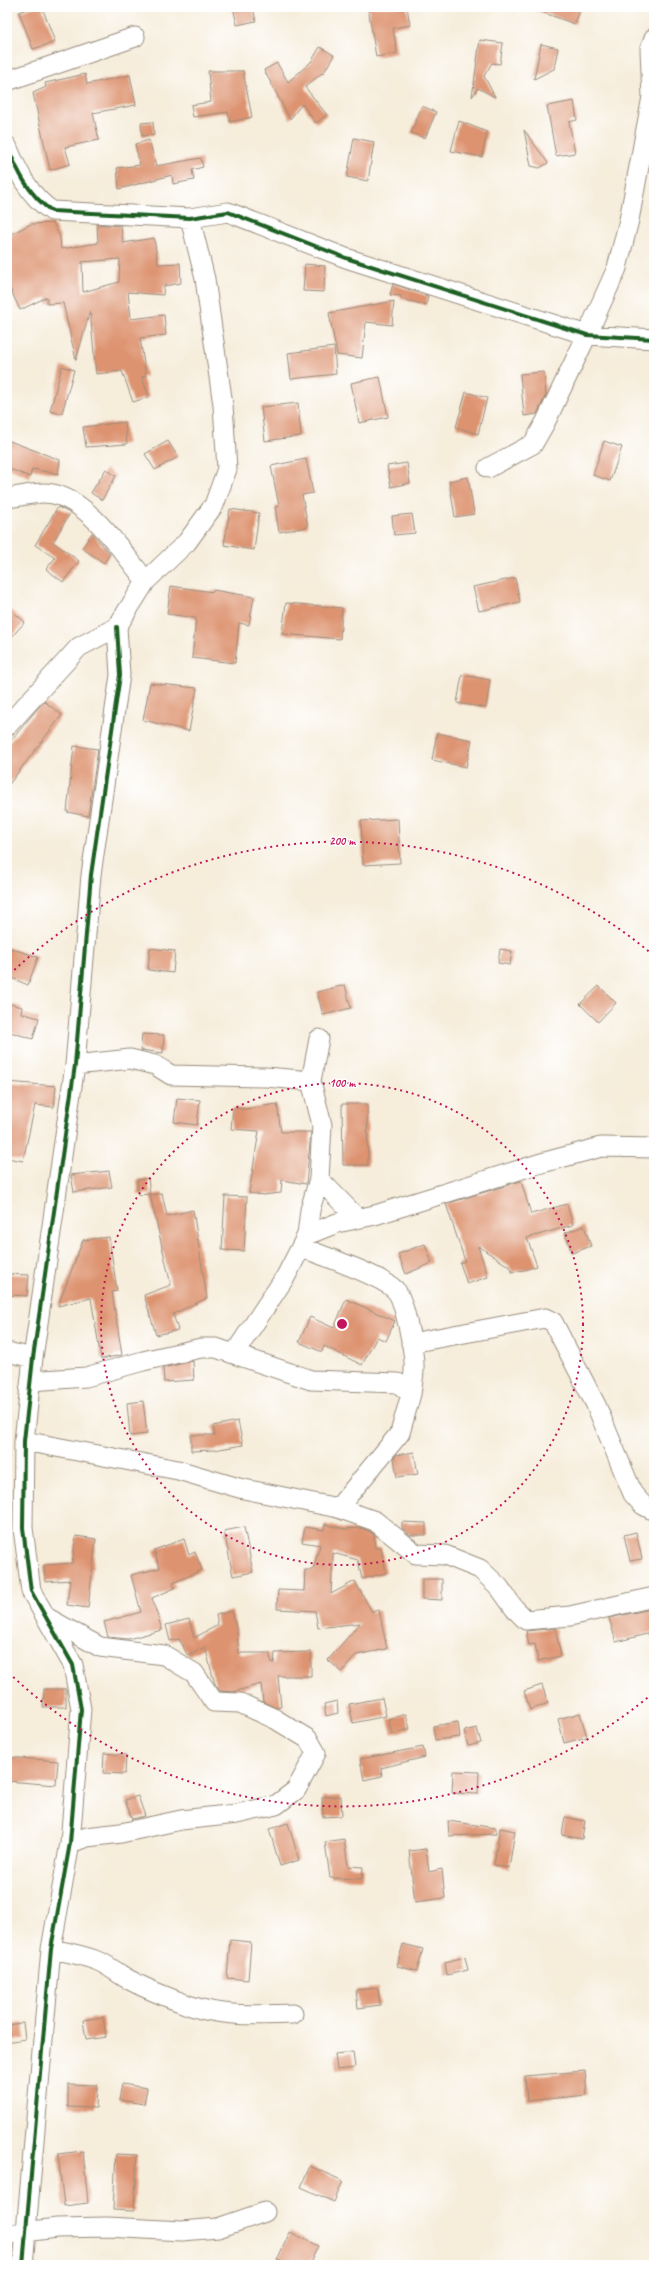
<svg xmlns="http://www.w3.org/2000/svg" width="661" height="2272" font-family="Caveat,sans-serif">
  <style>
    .building { fill: #dd936f; fill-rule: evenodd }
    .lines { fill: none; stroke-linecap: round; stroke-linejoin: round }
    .minor-casing { stroke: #988c7c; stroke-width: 21 }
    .minor { stroke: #fff; stroke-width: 19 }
    .cycleway-casing { stroke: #fff; stroke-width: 6 }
    .cycleway { stroke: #1b5e20; stroke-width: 4 }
    .ring { fill: none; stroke: #c2185b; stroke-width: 2; stroke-dasharray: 2 4 }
    .centre { fill: #c2185b; stroke: #fff; stroke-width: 2 }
    .ring-label { font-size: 12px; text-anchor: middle; font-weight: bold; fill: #c2185b; stroke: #fff; stroke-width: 3; stroke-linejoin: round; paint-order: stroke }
  </style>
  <rect width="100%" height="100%" fill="#fff"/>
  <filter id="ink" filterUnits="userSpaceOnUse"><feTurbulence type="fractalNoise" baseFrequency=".025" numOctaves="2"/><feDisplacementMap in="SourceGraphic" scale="8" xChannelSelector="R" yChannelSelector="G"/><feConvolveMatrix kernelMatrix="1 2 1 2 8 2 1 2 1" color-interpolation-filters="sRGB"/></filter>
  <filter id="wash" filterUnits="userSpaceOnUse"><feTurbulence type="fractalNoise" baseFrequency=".012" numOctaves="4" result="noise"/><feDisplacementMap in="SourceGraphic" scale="16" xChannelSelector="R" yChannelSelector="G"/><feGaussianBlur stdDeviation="0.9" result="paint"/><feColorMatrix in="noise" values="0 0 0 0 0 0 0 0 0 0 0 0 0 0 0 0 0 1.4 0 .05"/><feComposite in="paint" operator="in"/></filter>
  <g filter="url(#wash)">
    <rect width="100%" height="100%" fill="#f6eddb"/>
    <g id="blocks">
      <path class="building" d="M33,7H42L55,42L33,49L19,12Z
        M233,7H253L256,21L237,25Z
        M368,7H407L410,25L393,28L397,53L376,57Z
        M533,7H581L575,24L533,9Z
        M480,40L503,43L500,64L492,63L484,76L495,97L478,88L472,97Z
        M541,44L558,48L554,69L534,79Z
        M320,47L334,55L323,74L322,73L305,87L327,115L316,123L302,104L290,119L264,70L277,63L288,82L311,62Z
        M208,71H243L252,117L230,122L228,112L193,117L191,105L211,102Z
        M85,74L87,84L130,75L136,105L93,113L99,140L65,147L70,164L50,170L33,93L46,87L45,83Z
        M574,101L577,120L569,122L575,153L556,156L547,106Z
        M422,106L436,112L425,138L411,133Z
        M459,121L487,132L482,157L451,151Z
        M153,122L154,135L142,136L141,123Z
        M524,130L548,163L540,168L531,166Z
        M354,138L374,142L368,181L347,177Z
        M149,140L156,166L201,158L203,167L192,170L194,180L173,184L172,175L119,189L117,168L140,165L135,144Z
        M53,223L60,237L61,249L98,243L97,224L121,226L123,243L154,238L158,264L180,263L181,283L164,286L163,295L128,292L131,319L164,315L166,335L140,338L146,376L142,377L149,397L133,402L122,371L96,374L90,311L76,360L63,303L47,304V297L20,310L7,282V236L31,224ZM120,259L119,282L83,292L82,262Z
        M305,264L325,266L324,292L303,291Z
        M393,284L428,296L426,305L401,299V296L390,295Z
        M394,301L392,325L366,322L362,358L337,355L329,313Z
        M334,347L336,374L291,379L288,353Z
        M62,366L74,370L62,413H57L50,411Z
        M544,372L546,395L537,414L524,416L520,374Z
        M380,377L388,417L359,423L351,383Z
        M466,392L487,398L478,434L456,427Z
        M298,403L301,436L265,441L261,407Z
        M125,422L127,444L86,447L83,427Z
        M7,440L60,460L58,474L32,469L30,477L7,468Z
        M168,441L178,457L155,470L145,454Z
        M604,441L622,447L610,481L593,475Z
        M306,459L313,493L302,495L308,527L279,532L275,507L279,506L271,466Z
        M407,463L410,483L391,487L387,466Z
        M106,469L116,476L102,500L91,493Z
        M468,477L474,514L455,517L449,481Z
        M58,507L70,513L53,542L79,561L63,582L46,569L55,558L35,545Z
        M230,509L259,513L254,550L224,545Z
        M412,514L415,533L394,535L392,516Z
        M92,533L110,554L104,563L82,548Z
        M515,578L520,602L479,611L473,587Z
        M171,586L213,592V590L254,597L249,625L239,623L235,663L192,658L196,618L167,614Z
        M286,603L342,608L340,639L282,634Z
        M7,607L25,622L7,642Z
        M462,675L490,680L486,708L457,703Z
        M150,683L197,688L189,731L143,720Z
        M44,701L62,715L7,787V745Z
        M437,733L472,740L466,767L432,760Z
        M74,746L98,749L88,816L67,812Z
        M398,819L400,863L363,865L361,821Z
        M7,947L38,957L28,985L7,976Z
        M150,948L175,951L173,973L148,970Z
        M500,949L512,951L510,965L498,963Z
        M345,985L351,1008L323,1015L317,992Z
        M599,986L616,1003L598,1022L580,1004Z
        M7,1003L22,1007L21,1013L39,1018L33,1039L7,1031Z
        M142,1034L164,1035L163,1053L141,1050Z
        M7,1082L56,1086L54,1107L35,1105L23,1161L7,1158Z
        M177,1098L200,1100L197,1125L174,1122Z
        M277,1104L281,1132H311L306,1184L282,1180L281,1193L263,1195L249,1193L259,1131L231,1129L233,1108L246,1109Z
        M342,1104H367L368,1165H343Z
        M109,1171L112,1187L74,1192L71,1175Z
        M148,1178L150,1194L138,1195L137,1180Z
        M521,1181L531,1214L567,1204L573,1225L527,1238L537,1266L524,1270L512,1272L510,1267L478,1246L488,1277L467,1284L460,1263L465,1261L446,1204Z
        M162,1193L167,1216L193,1210L207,1298L173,1314L178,1330L156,1335L144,1295L171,1285L150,1195Z
        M225,1196L247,1197L244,1251L222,1250Z
        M584,1226L591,1246L572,1253L565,1233Z
        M109,1237L117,1291L112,1292L122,1355L101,1359L91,1298L58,1306L83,1240Z
        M425,1244L432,1263L406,1274L398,1254Z
        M7,1274L29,1275L27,1296L7,1295Z
        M346,1299L395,1321L386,1341L377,1337L362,1365L324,1346L322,1352L299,1342L310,1317L334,1328Z
        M193,1361L194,1380L164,1382L163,1368Z
        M143,1401L147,1434L130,1436L127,1403Z
        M238,1421L243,1445L214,1450L191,1451V1435H215L213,1426Z
        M414,1452L418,1474L397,1477L394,1458L396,1455Z
        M402,1522L426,1523V1535H410L402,1528Z
        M325,1524L344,1529L362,1528L374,1534L375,1548L381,1547L386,1573L362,1579L358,1560L333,1553L331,1594L355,1581L372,1612L379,1610L387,1649L356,1655L342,1672L328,1660L360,1623L318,1628L315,1611L277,1609L278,1590L304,1591L305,1570H313L320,1545L302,1542L305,1527L324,1530Z
        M244,1527L253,1572L233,1576L224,1531Z
        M636,1532L642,1559L630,1561L624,1535Z
        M76,1536L96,1539L88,1608L67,1605L70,1580L45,1582L44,1565L72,1563Z
        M184,1539L189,1555L195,1552L202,1570L173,1583L175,1588L152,1598L162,1630L128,1639L108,1637L104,1622L141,1612L131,1575L160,1568L154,1550Z
        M422,1579H442V1600L422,1599Z
        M651,1609L654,1620V1632L616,1642L609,1618Z
        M232,1611L237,1632L239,1653H269L272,1663H274L275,1653L311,1652V1676H278L281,1707L276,1708L263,1702L261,1684L233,1692L220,1691L215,1684L205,1647L188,1656L179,1639L170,1641L166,1625L189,1619L194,1638L218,1625L216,1615Z
        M555,1628L561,1656L538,1661L535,1644L529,1645L526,1631Z
        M542,1685L548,1703L530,1710L524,1691Z
        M44,1689H66V1707H43Z
        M382,1698L386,1716L353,1723L349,1704Z
        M337,1701L338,1713L326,1716L324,1704Z
        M580,1713L587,1737L564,1743L558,1719Z
        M406,1714L410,1729L392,1734L388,1719Z
        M458,1722L460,1737L435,1740L433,1726Z
        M477,1728L481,1743L468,1746L464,1731Z
        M423,1747L425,1757L381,1768L382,1776L364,1780L360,1759Z
        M104,1753L126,1755L125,1774L103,1773Z
        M7,1757L58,1761L56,1785L7,1781Z
        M453,1771L479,1772L478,1794L452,1793Z
        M138,1796L145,1816L132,1819L125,1800Z
        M341,1796L342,1816L323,1817L322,1797Z
        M565,1817L585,1821L582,1839L562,1835Z
        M448,1821L496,1828V1834L449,1836Z
        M288,1823L299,1860L280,1866L269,1829Z
        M500,1828L515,1831L509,1868L494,1865Z
        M344,1839L348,1866L363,1867L362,1879L330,1878L325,1842Z
        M426,1849L429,1872L442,1869L445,1898L415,1902L409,1851Z
        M230,1940L251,1942L248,1980L227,1978Z
        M403,1944L423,1949L417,1971L397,1966Z
        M465,1957L468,1970L447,1975L445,1962Z
        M378,1988L380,2005L358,2008L356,1990Z
        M103,2017L106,2037L86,2040L83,2020Z
        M23,2023L25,2039L7,2042V2025Z
        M353,2052L355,2068L337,2070L335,2054Z
        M585,2071L587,2095L527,2101L525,2076Z
        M68,2084L97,2085L96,2108L68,2107Z
        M122,2084L147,2088L144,2104L119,2100Z
        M83,2151L88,2203L64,2206L58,2154Z
        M116,2154L137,2155L134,2211L113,2210Z
        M310,2166L343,2181L334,2202L301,2187Z
        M290,2232L318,2246L309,2265H289L277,2260Z"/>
    </g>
  </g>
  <g filter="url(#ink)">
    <use href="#blocks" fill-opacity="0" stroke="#988c7c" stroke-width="1"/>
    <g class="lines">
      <g class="minor-casing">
        <path id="minor" d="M7,81L135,37
          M7,146C17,170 29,196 52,211L190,218L228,212L346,258L587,335L654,339
          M488,468L533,444L545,423L587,335L617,268L629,220L652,97L650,49L654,38
          M7,498C19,497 31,493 44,493C85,493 122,552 146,581
          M7,726L79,647L117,627L146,581L187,542L214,505L227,469L223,405L205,279L190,218
          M75,1065L130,1059L155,1065L171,1075L266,1077L311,1081
          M319,1179L357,1218
          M307,1235L337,1223L375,1215L538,1164L601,1147L654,1148
          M301,1247C322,1256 385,1276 397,1292C405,1303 415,1355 414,1369C414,1377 412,1386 411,1394
          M411,1343L545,1318L553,1322L596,1405L633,1494L643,1505L654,1511
          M7,1352L33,1358
          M234,1354L286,1276L307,1235L310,1210L319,1179L322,1125L311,1081L319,1039
          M31,1381L86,1377L143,1361L201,1348H216L311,1380L398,1383L411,1394L400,1433L338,1508
          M24,1441L178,1470L239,1488L338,1508L375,1521L416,1554L445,1555L480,1569L499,1587L514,1608L526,1620L570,1616L654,1597
          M46,1617L100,1647L164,1655L194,1673L214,1702L240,1703L275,1719L308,1739L316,1753L296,1790L276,1805L237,1814L181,1820L121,1833L87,1837L70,1843
          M51,1949C67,1952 82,1955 98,1961C108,1965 117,1973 126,1978C145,1989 167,1997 188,2005C222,2017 257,2015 293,2014
          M7,2234L57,2228L107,2227L182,2231L218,2228L265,2212
          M23,2265L51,1949L70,1843L81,1709L73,1665L31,1591L23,1528L24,1441L33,1358L75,1065L91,875L120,675L117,627"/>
      </g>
      <use href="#minor" class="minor"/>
      <g class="cycleway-casing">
        <path id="cycleway" d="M7,146C17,170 29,196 52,211L190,218L228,212L346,258L587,335L654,339
          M23,2265L51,1949L70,1843L81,1709L73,1665L31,1591L23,1528L24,1441L33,1358L75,1065L91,875L120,675L117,627"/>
      </g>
      <use href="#cycleway" class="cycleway"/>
    </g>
  </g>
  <g class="ring">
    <circle cx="342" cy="1324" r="241"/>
    <path d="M652 1694A483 483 0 0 1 10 1674M10 974A483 483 0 0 1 652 954"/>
  </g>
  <circle cx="342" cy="1324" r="6" class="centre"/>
  <g class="ring-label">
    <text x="342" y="845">200 m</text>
    <text x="342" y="1087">100 m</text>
  </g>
  <rect width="661" height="2272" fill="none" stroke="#fff" stroke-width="24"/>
</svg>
